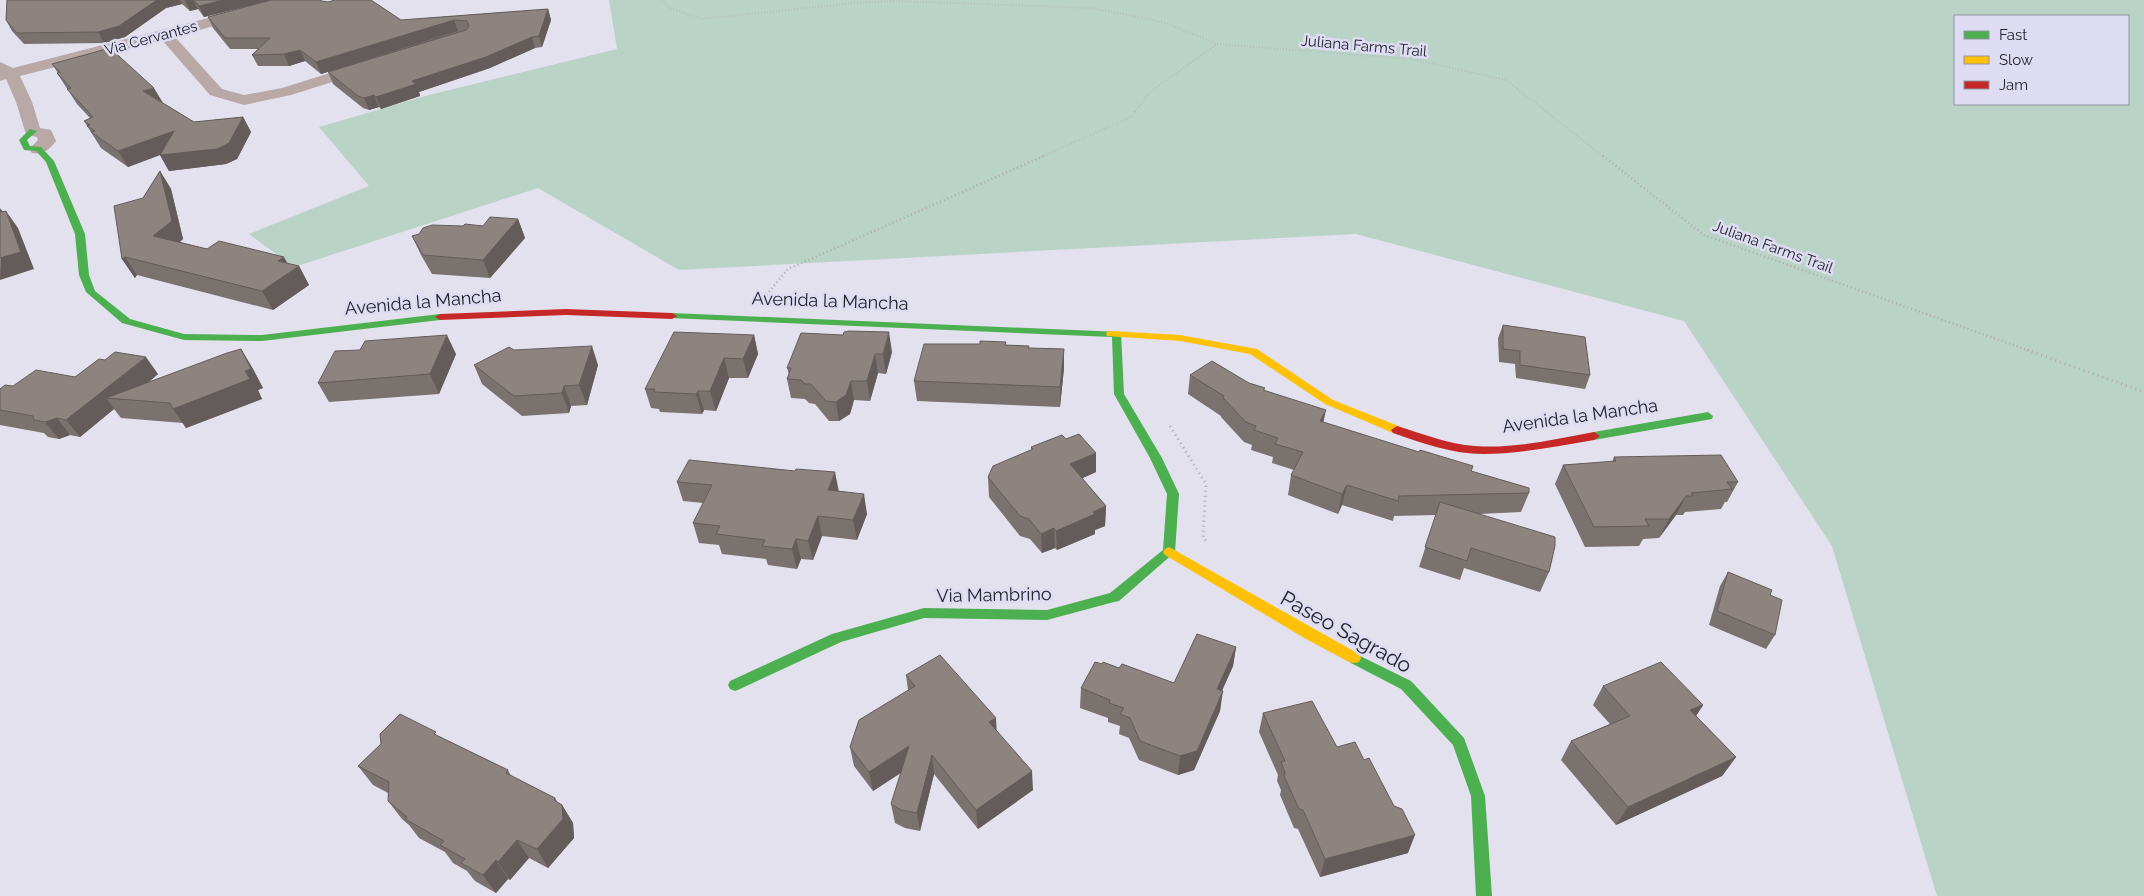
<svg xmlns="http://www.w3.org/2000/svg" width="2144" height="896" font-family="Raleway,sans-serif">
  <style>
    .green { fill: #b9d3c6; fill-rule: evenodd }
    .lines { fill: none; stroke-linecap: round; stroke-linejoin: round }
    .path-far2 { stroke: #b4abac; stroke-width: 2; stroke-dasharray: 0.5 2.5; stroke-linecap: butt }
    .path-far1 { stroke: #b4abac; stroke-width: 2.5; stroke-dasharray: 1 3; stroke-linecap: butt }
    .path { stroke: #b4abac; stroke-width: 3; stroke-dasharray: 1 4; stroke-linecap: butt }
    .street { fill: #b8a8a6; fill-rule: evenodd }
    .fast { fill: #4caf50; fill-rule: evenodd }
    .slow { fill: #ffc107; fill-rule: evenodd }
    .jam { fill: #c62828; fill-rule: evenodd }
    .wall { fill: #79726e }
    .shaded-wall { fill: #635c5a }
    .building { fill: #8d8480; stroke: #635c5a }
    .labels { text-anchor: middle; stroke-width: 5; stroke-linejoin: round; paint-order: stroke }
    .far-street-label { font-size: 15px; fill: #24232b; stroke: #dedcf2 }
    .street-label { font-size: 18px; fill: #24232b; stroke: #dedcf2 }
    .near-street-label { font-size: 21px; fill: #24232b; stroke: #dedcf2 }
  </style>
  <rect width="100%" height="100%" fill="#e2e1ed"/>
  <path class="green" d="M609,0H2144V896H1937L1832,546L1684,321L1356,234L679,270L538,188L294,267L249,234L369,186L319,127L429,95L617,49ZM1955,16H2128V104H1955Z"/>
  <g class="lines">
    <path class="path-far2" d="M662,0L670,8L702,19L853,3L896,1L1091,8L1163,22L1217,44L1411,59L1506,80L1604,157
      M1041,157L1131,117L1150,92L1217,44"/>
    <path class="path-far1" d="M1603,156L1704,235L2030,351
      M764,298L788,269L1044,156"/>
    <path class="path" d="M2027,350L2144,392
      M1170,426L1206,484L1203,538L1206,541"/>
    <path class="street" d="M278,0H309L307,3L270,10L175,37L222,89L244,95L282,88L362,63L367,65L370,68L367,71L291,95L244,105L210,95L162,40L20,76L32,102L40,128L51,130L56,141C49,150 43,155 32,153L29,149L38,140L37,137L27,135L25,131L16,102L6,79L0,81V62L13,68Z"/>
    <path class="fast" d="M30,129L37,131L27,140L30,146L41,147L54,161L85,234L89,275L95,291L130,319L184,334L262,335L440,314L445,317L440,320L262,341L184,340L122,323L86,292L79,275L75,234L46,162L36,151L24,150L19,140Z
      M672,313L1121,332L1124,394L1162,458L1179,494L1175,552L1119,601L1114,602L1047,620L924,618L841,642L740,689L735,691L730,689L728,685L730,681L832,634L924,608L1047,610L1110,593L1163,550L1167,494L1150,458L1114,394L1112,337L669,318L667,316Z
      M1708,412L1713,416L1712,419L1594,440L1588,436L1594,432Z
      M1354,653L1411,681L1464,738L1485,796L1492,896H1476L1471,796L1453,745L1401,689L1349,662L1347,658L1349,654Z"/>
    <path class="slow" d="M1111,331L1180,335L1257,349L1333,400L1401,427L1403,430L1401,433H1393L1325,404L1250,354L1180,341L1107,336L1106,334L1107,332Z
      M1169,547L1359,654L1361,658L1359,662L1354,663L1349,662L1306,639L1165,555L1163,552L1165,549Z"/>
    <path class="jam" d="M566,309L672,313L677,316L672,319L566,315L440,320L435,317L440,314Z
      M1397,426C1423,434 1448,444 1475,446C1514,449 1556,439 1594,432L1600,436L1594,440C1558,446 1520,454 1483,454C1453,454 1421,443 1393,433L1391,430Z"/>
  </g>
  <path class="wall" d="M7,0H320L322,1L401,20L548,9L551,20L542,47L535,48L490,68L419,92L420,96L381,109L379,107L369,110L363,108L333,84L328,72L460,31L321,74L305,61L289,66H258L252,55L258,49H230L213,28L208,17L249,6L204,17L198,9L190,11L182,4L166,8L125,37L104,43L24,44L12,31L6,20Z
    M52,64L163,103L194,122L243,117L251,132L237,159L226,164L169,171L160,155L128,167L101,148L84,121L90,118L77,104L57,73H58Z
    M160,171L171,189L183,239L180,242L207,249L299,266L309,285L273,310L137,275L135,278L122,259L143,198Z
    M518,219L525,238L490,278L432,274L421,255L412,236L463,226H483Z
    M1503,325L1590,375L1585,389L1516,378L1515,364L1499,362L1498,338Z
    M754,335L758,354L748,378H729L716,411L704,410L702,414L660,412L659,409L651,408L645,389Z
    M1006,345L1029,348L1064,349V368L1060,407L917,401L914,381Z
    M241,349L253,369L263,388L258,390L262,399L186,428L183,423L121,418L114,409L80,437L70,435L59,439L48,437L44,433L0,425V389L75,377L158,374L148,383Z
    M360,350L456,354L439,394L329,402L318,383Z
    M514,350L598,365L587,405L571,406L569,413L522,416L482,384L474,365Z
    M892,352L886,374L878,373L870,401L854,400L850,414L839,421H829L815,404L809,403L805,399L791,398L787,379L789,374L787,368Z
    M1190,375L1249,383L1265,388L1264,391L1323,422L1471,471L1529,493L1521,512L1479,514L1549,572L1540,592L1464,568L1460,580L1419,567L1436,515L1394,516L1393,521L1342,505L1338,514L1288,495L1291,475L1294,470L1272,463L1273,457L1251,450L1252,445L1244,442L1221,417V416L1188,394Z
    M1031,447L1096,472L1082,478L1106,506L1105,526L1095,530V534L1057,550L1055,548L1042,553L1030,539L1020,536L989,497L988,477L1031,450Z
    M1614,457L1738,482L1727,502H1725L1721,509L1685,512L1683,515H1676L1659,538L1643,539L1639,546L1585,547L1555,484L1563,465L1612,462Z
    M677,482L839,491L867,514L857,540L822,536L813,560L801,559L797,569L768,565L766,559L722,554L719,545L699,543L693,523L703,503L683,501Z
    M1728,572L1775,635L1766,649L1709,625L1720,586Z
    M1236,647L1233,666L1222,691L1220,711L1194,770L1178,775L1139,760L1129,738L1119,734L1120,726L1108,722V718L1080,708L1081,688L1102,664L1174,683Z
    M906,675L997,731L1033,790L978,829L934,774L920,831L905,828L895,823L891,804L901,773L873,791L854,766L850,747L908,690Z
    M1603,686L1703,705L1696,716L1736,757L1722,776L1616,825L1561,760L1571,741L1610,724L1593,705Z
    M1263,713L1337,747L1408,853L1320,877L1298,829L1294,828L1280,795L1281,790L1277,781L1278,775L1259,732Z
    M440,737L508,770L511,776L562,805L573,823L574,838L548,868L529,858L510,880L508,879L496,893L475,881L467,871L453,863L445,852L419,838L409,825L402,819L388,801V793L373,785L358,766L381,744Z"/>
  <path class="shaded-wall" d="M157,0H180L182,4L166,8L125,37L104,43L98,32Z
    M185,0H193L198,9L190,11Z
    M224,0H270L204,17L199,6Z
    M548,9L551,20L542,47L539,36Z
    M454,20L458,31L321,74L316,62Z
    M532,37L535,48L490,68L419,92L420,96L381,109L376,97L412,81Z
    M300,50L305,61L289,66L284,54Z
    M154,88L163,103L143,91Z
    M374,95L379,107L369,110L364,98Z
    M243,117L251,132L237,159L226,164L169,171L160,155L128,167L118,151L174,131Z
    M160,171L171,189L183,239L164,254L153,236Z
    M0,208L10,221L6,211L18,228L34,269L0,280L1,212Z
    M518,219L525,238L490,278L483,260Z
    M125,257L137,275L135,278L122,259Z
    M284,257L292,271L299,266L309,285L273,310L262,291L278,261Z
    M889,332L892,352L886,374L883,354Z
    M447,335L456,354L439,394L430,374Z
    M754,335L758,354L748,378L743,359Z
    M592,346L598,365L587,405L579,385Z
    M241,349L253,369L263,388L258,390L262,399L186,428L173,409L245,371Z
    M1064,349V368L1060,407V387Z
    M875,354L878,373L870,401L867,381Z
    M146,357L158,374L126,400L106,398L114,409L80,437L66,420Z
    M724,358L729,378L716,411L710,391Z
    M851,381L854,400L850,414L839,421L836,402Z
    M564,386L571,406L569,413L562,393Z
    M698,391L704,410L702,414L696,394Z
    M1326,410L1322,429L1320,421Z
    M57,418L70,435L59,439L45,422Z
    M1096,453V472L1070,484V464Z
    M835,472L839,492L828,490Z
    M1347,485L1342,505L1338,514L1342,494Z
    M864,494L867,514L857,540L853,520Z
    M1686,496L1676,515L1659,538L1669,519Z
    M1106,506L1105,526L1095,530V534L1057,550L1056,531L1093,512Z
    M818,516L822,536L813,560L808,541Z
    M1054,528L1055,548L1042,553L1041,534Z
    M796,539L801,559L797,569L792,549Z
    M1236,647L1233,666L1214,708L1217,689Z
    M1223,691L1220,711L1194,770L1178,775L1180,756Z
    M1703,705L1691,724L1690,710Z
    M996,718L997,737L989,722Z
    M909,746L912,765L873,791L869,772Z
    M932,755L934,774L920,831L917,813Z
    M1736,757L1722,776L1616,825L1628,807Z
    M1032,771L1033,790L978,829L976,810Z
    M555,798L562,811V805L573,823L574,838L548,868L537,849L554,800Z
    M1415,835L1408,853L1320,877L1325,859Z
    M517,840L529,858L510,880L498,862Z
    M496,860L508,879L496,893L483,875Z"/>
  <path class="building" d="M7,0H157L119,26L98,32L17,33L6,20Z
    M194,0H224L199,6Z
    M271,0H320L322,1L328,2L335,0H371L401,20L548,9L539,36L532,37L486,57L412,81L416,84L376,97L374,95L364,98L358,96L328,72L466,30L469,26L467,21L454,20L316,62L300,50L284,54L252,55L270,38H225L208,17Z
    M110,48L154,88L143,91L194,122L243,117L229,143L217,149L160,155L174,131L118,151L91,132L95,131L87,126L90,125L84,121L93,117L67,89L71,88L57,73L60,72L52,64Z
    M160,171L172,221L153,236L207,249L219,241L284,257L278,261L299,266L262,291L125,257L122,259L114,206L143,198Z
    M0,209L1,212L6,211L21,252L0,258Z
    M490,217L518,219L483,260L423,255L412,236L419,234L423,228L432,225L463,226L465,224L483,226Z
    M1503,325L1585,337L1590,375L1520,365V351L1503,349Z
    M849,331L889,332L883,354H875L867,381H851L846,395L836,402L826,401L811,384H805L801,380L787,379L791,368H787L801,333L843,335L844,332Z
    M674,332L754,335L743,359L724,358L710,391H698L696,394L654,392L655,389H645Z
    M447,335L430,374L318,383L335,351L360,350L365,341Z
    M980,341L1006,342L1005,345L1029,346L1028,348L1064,349L1060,387L914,381L924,344H980Z
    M592,346L579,385L564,386L562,393L514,396L474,365L509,347L514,350Z
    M241,349L251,369L245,371L250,379L173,409L170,403L106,398L227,353Z
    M115,352L146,357L66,420L57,418L45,422L34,420L33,416L0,410V389L5,385L13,386L36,370L75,377L99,359L105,360Z
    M1212,361L1249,383L1265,388L1263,390L1326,410L1320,421L1419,452L1420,450L1473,466L1471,471L1529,488V493L1399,496L1398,501L1347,485L1342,494L1291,475L1303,452L1275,444L1278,438L1254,430L1256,426L1246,422L1223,398L1224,396L1190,375Z
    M1079,434L1096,453L1070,464L1106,506L1093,512L1095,514L1056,531L1054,528L1041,534L1029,519L1020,516L988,477L993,466L1033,449L1031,447L1062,435L1066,439Z
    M1721,455L1738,482H1727L1732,489L1691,493L1693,496H1686L1669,519H1645L1649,526L1594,527L1563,465L1616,461L1614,457Z
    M689,460L795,471L796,469L835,472L828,490L864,494L853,520L818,516L808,541L796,539L792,549L762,546L765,540L716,534L720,526L693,523L712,485L677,482Z
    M1440,502L1555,537V546L1549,572L1471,548L1467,561L1425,547Z
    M1728,572L1772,590L1770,595L1782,600L1775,635L1717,611Z
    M1197,634L1236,647L1217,689L1223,691L1197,751L1180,756L1140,741L1130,718L1120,714L1124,708L1109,703L1110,700L1081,688L1095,662L1102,664L1103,662L1119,668L1122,664L1174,683Z
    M940,655L996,718L989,722L1032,771L976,810L932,755L917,813L901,810L891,804L909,746L869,772L850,747L859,720L915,686L906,675Z
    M1661,662L1703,705L1690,710L1736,757L1628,807L1571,741L1630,716L1603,686Z
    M1312,701L1337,747L1355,742L1364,760L1369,758L1394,806L1402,809L1415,835L1325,859L1303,810L1299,809L1284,776L1285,772L1281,762L1285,761L1263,713Z
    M400,714L436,732L434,734L508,770L506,773L555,798L554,800L562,805L563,819L537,849L517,840L498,862L496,860L483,875L461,863L465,859L440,845L444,841L405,819L407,817L388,801L389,782L358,766L381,744L380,734Z"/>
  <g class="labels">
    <g class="far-street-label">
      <text transform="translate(151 38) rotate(-15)" y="5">Via Cervantes</text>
      <text transform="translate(1364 46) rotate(5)" y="5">Juliana Farms Trail</text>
      <text transform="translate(1773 247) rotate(20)" y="5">Juliana Farms Trail</text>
    </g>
    <g class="street-label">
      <text transform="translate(830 301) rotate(2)" y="6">Avenida la Mancha</text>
      <text transform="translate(423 302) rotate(-5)" y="6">Avenida la Mancha</text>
      <text transform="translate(1580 416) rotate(-8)" y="6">Avenida la Mancha</text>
      <text transform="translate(994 595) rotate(-1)" y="6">Via Mambrino</text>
    </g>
    <g class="near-street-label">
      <text transform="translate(1346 632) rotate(29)" y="7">Paseo Sagrado</text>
    </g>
  </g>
  <rect x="1954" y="15" width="175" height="90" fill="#dedcf2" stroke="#9492a2"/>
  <rect x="1964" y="31" width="25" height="8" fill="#4caf50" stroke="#9492a2"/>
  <text x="1999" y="40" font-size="15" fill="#24232b">Fast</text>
  <rect x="1964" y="56" width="25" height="8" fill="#ffc107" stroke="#9492a2"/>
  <text x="1999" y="65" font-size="15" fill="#24232b">Slow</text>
  <rect x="1964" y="81" width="25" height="8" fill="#c62828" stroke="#9492a2"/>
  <text x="1999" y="90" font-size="15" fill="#24232b">Jam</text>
</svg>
